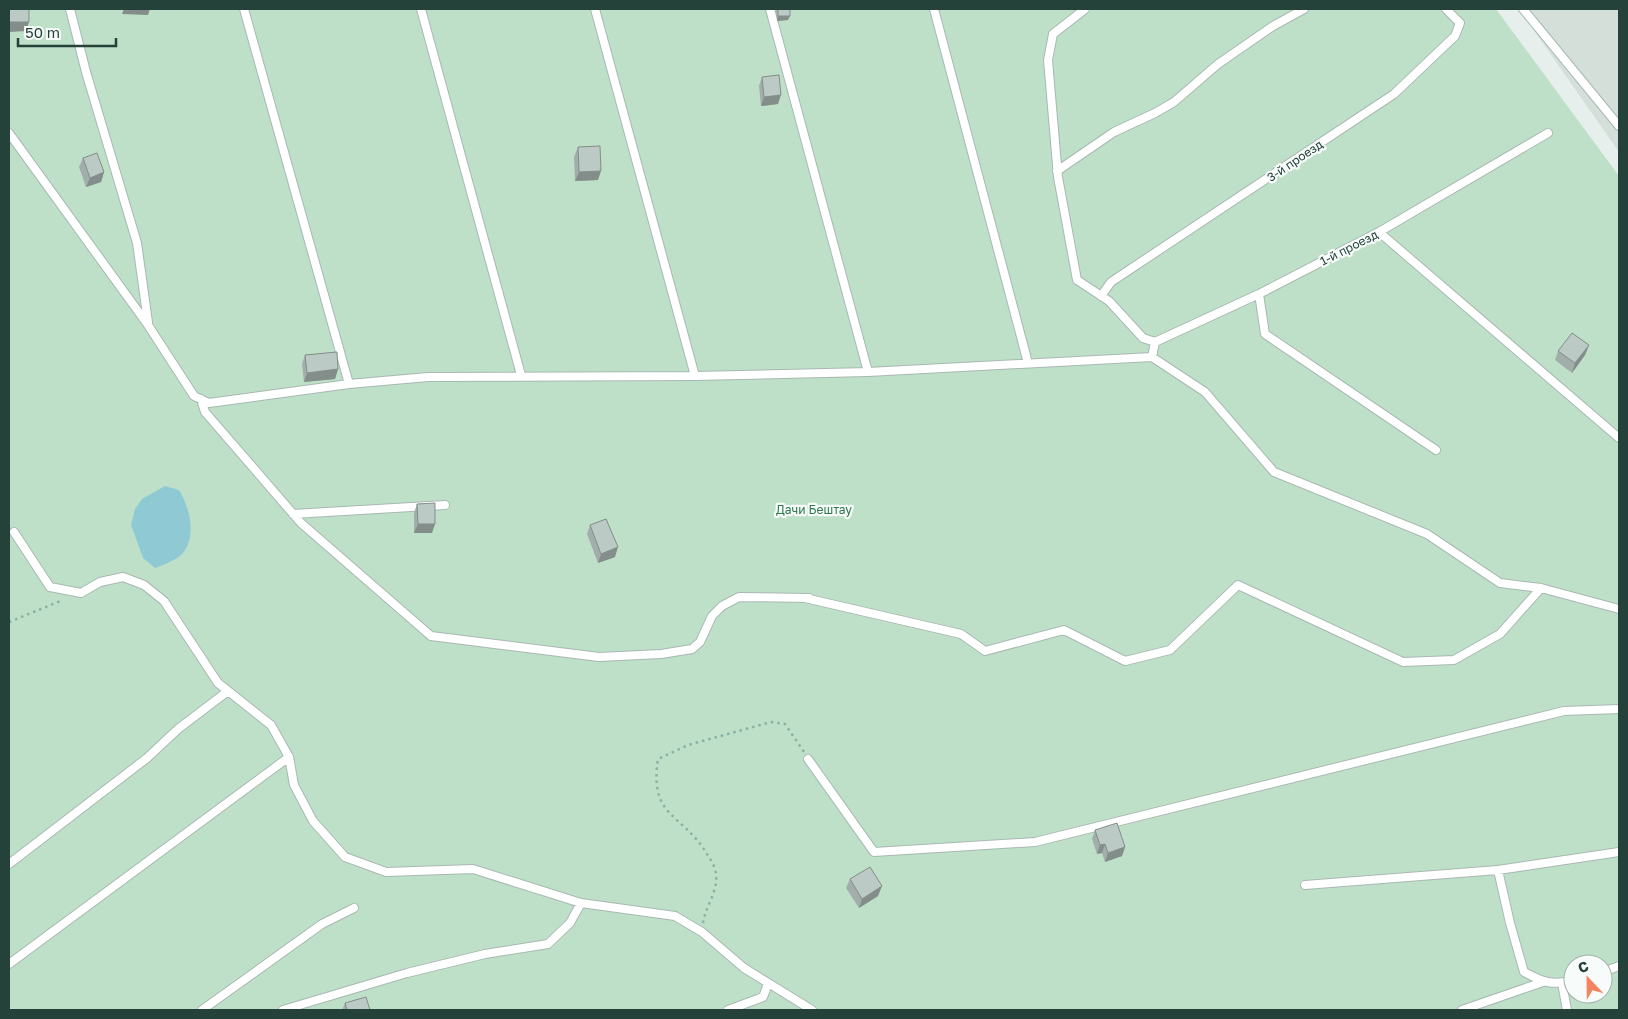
<svg xmlns="http://www.w3.org/2000/svg" width="1628" height="1019" font-family="'Golos Text',sans-serif">
  <style>
    .built { fill: #d4dfda }
    .green { fill: #bfe0c8; fill-rule: evenodd }
    .water { fill: #8ec9d4 }
    .lines { fill: none; stroke-linecap: round; stroke-linejoin: round }
    .lane-casing { stroke: #a8b8b2; stroke-width: 10 }
    .path { stroke: #86b3a5; stroke-width: 2.5; stroke-dasharray: 2.5 4; stroke-linecap: butt }
    .lane { stroke: #fff; stroke-width: 8 }
    .wall { fill: #a1aea9 }
    .shaded-wall { fill: #838d89 }
    .building { fill: #bbcac4; stroke: #838d89 }
    .labels { text-anchor: middle; stroke-width: 4.5; stroke-linejoin: round; paint-order: stroke }
    .street-label { font-size: 12px; fill: #24423a; stroke: #f7fbf9 }
    .park-label { font-size: 12px; fill: #2d7a4b; stroke: #f7fbf9 }
  </style>
  <rect width="100%" height="100%" fill="#e6efeb"/>
  <path class="built" d="M1519,9H1619V152Z"/>
  <path class="green" d="M9,9H1496L1619,176V1010H9ZM1573,964H1603V994H1573Z"/>
  <path class="water" d="M165,486L179,490C190,508 198,539 180,556C173,561 164,565 155,568L143,558L131,525L135,509L142,499Z"/>
  <g class="lines">
    <g class="lane-casing">
      <path id="lane" d="M70,9L86,72L137,243L148,322
        M244,9L349,384
        M421,9L521,375
        M595,9L695,376
        M770,9L868,372
        M934,9L1028,363
        M1085,9L1053,34L1048,60L1058,177L1077,280L1109,301L1143,338L1155,342
        M1523,9L1619,126
        M9,133L148,325L194,396L209,403L349,384L428,377L695,376L868,372L1152,357L1205,392L1274,472L1427,534L1500,583L1541,588L1619,609
        M1057,171L1114,132L1155,113L1174,102L1218,64L1273,26L1304,9
        M1379,232L1619,438
        M1259,294L1265,334L1436,450
        M1101,296L1111,282L1394,94L1455,36L1460,23L1446,9
        M1152,357L1155,342L1259,294L1379,232L1548,133
        M201,399L205,412L301,523L431,636L599,657L661,654L692,649L700,642L712,616L722,606L739,597L809,598
        M293,514L445,505
        M14,532L50,587L81,593L100,582L123,577L144,585L164,601L218,683L271,725L289,757L294,785L313,821L345,857L386,872L473,869L581,903L675,916L702,932L744,968L812,1010
        M805,598L961,634L985,651L1064,630L1125,661L1170,650L1238,585L1403,662L1454,660L1500,634L1541,588
        M808,759L874,852L1035,842L1564,711L1619,709
        M9,864L147,758L178,729L228,691
        M1498,870L1510,923L1524,972C1543,982 1552,986 1573,980
        M1305,885L1498,870L1619,852
        M9,964L289,757
        M1603,972L1619,966
        M1562,983L1567,1010
        M202,1010L322,924L354,908
        M283,1010L407,973L485,954L548,944L570,923L581,903
        M728,1010L763,997L768,984
        M1462,1010L1543,982"/>
    </g>
    <path class="path" d="M9,622L63,600
      M703,923C705,907 718,892 716,875C716,868 711,860 707,854C682,812 649,819 658,759L688,745L771,722L785,724L804,752"/>
    <use href="#lane" class="lane"/>
  </g>
  <path class="wall" d="M776,9H790L788,20L777,21Z
    M762,77L778,104L761,106L759,86Z
    M578,147L598,180L575,181L574,157Z
    M83,158L104,172L101,182L86,187L79,167Z
    M1589,345L1585,355L1572,373L1555,360L1558,351Z
    M305,355L338,369L335,379L304,382L302,364Z
    M417,504L432,533H414V513Z
    M590,525L615,557L598,563L587,534Z
    M1095,830L1125,847L1122,856L1105,862L1102,853L1097,854L1092,839Z
    M850,879L878,896L859,908L846,888Z
    M345,1003L370,1010H342Z"/>
  <path class="shaded-wall" d="M124,9H150L148,15L122,14Z
    M778,16H790L788,20L777,21Z
    M9,22H29L26,31L9,32Z
    M781,95L778,104L761,106L764,97Z
    M601,171L598,180L575,181L579,172Z
    M104,172L101,182L86,187L90,178Z
    M1589,345L1585,355L1572,373L1575,363Z
    M338,369L335,379L304,382L307,373Z
    M418,524H435L432,533H414Z
    M618,547L615,557L598,563L601,554Z
    M1105,844L1102,853L1097,854L1100,845Z
    M1125,847L1122,856L1105,862L1108,853Z
    M882,886L878,896L859,908L862,899Z"/>
  <path class="building" d="M9,9H29V22H9Z
    M778,9H790V16H778Z
    M779,75L781,95L764,97L762,77Z
    M600,146L601,171L579,172L578,147Z
    M97,153L104,172L90,178L83,158Z
    M1572,333L1589,345L1575,363L1558,351Z
    M337,352L338,369L307,373L305,355Z
    M435,503V524H418L417,504Z
    M606,519L618,547L601,554L590,525Z
    M1117,823L1125,847L1108,853L1105,844L1100,845L1095,830Z
    M870,867L882,886L862,899L850,879Z
    M366,997L370,1010H347L345,1003Z"/>
  <g class="labels">
    <g class="street-label">
      <text transform="translate(1295 161) rotate(-34)" y="4">3-й проезд</text>
      <text transform="translate(1349 248) rotate(-27)" y="4">1-й проезд</text>
    </g>
    <g class="park-label">
      <text x="814" y="514">Дачи Бештау</text>
    </g>
  </g>
  <rect width="1628" height="1019" fill="none" stroke="#24423a" stroke-width="20"/>
  <g transform="translate(1588 979) rotate(338)"><circle r="24" fill="#f7fbf9" stroke="#a3b1ad"/>
  <path d="M0-4L9 19L0 12L-9 19Z" fill="#f4845f"/>
  <text y="-8" font-size="14" font-weight="bold" text-anchor="middle" fill="#24423a">С</text>
  </g>
  <path d="M18 38v8h98v-8" fill="none" stroke="#24423a" stroke-width="2.5"/>
  <text x="25" y="38" font-size="15" fill="#24423a" stroke="#f7fbf9" stroke-width="4" paint-order="stroke">50 m</text>
</svg>
